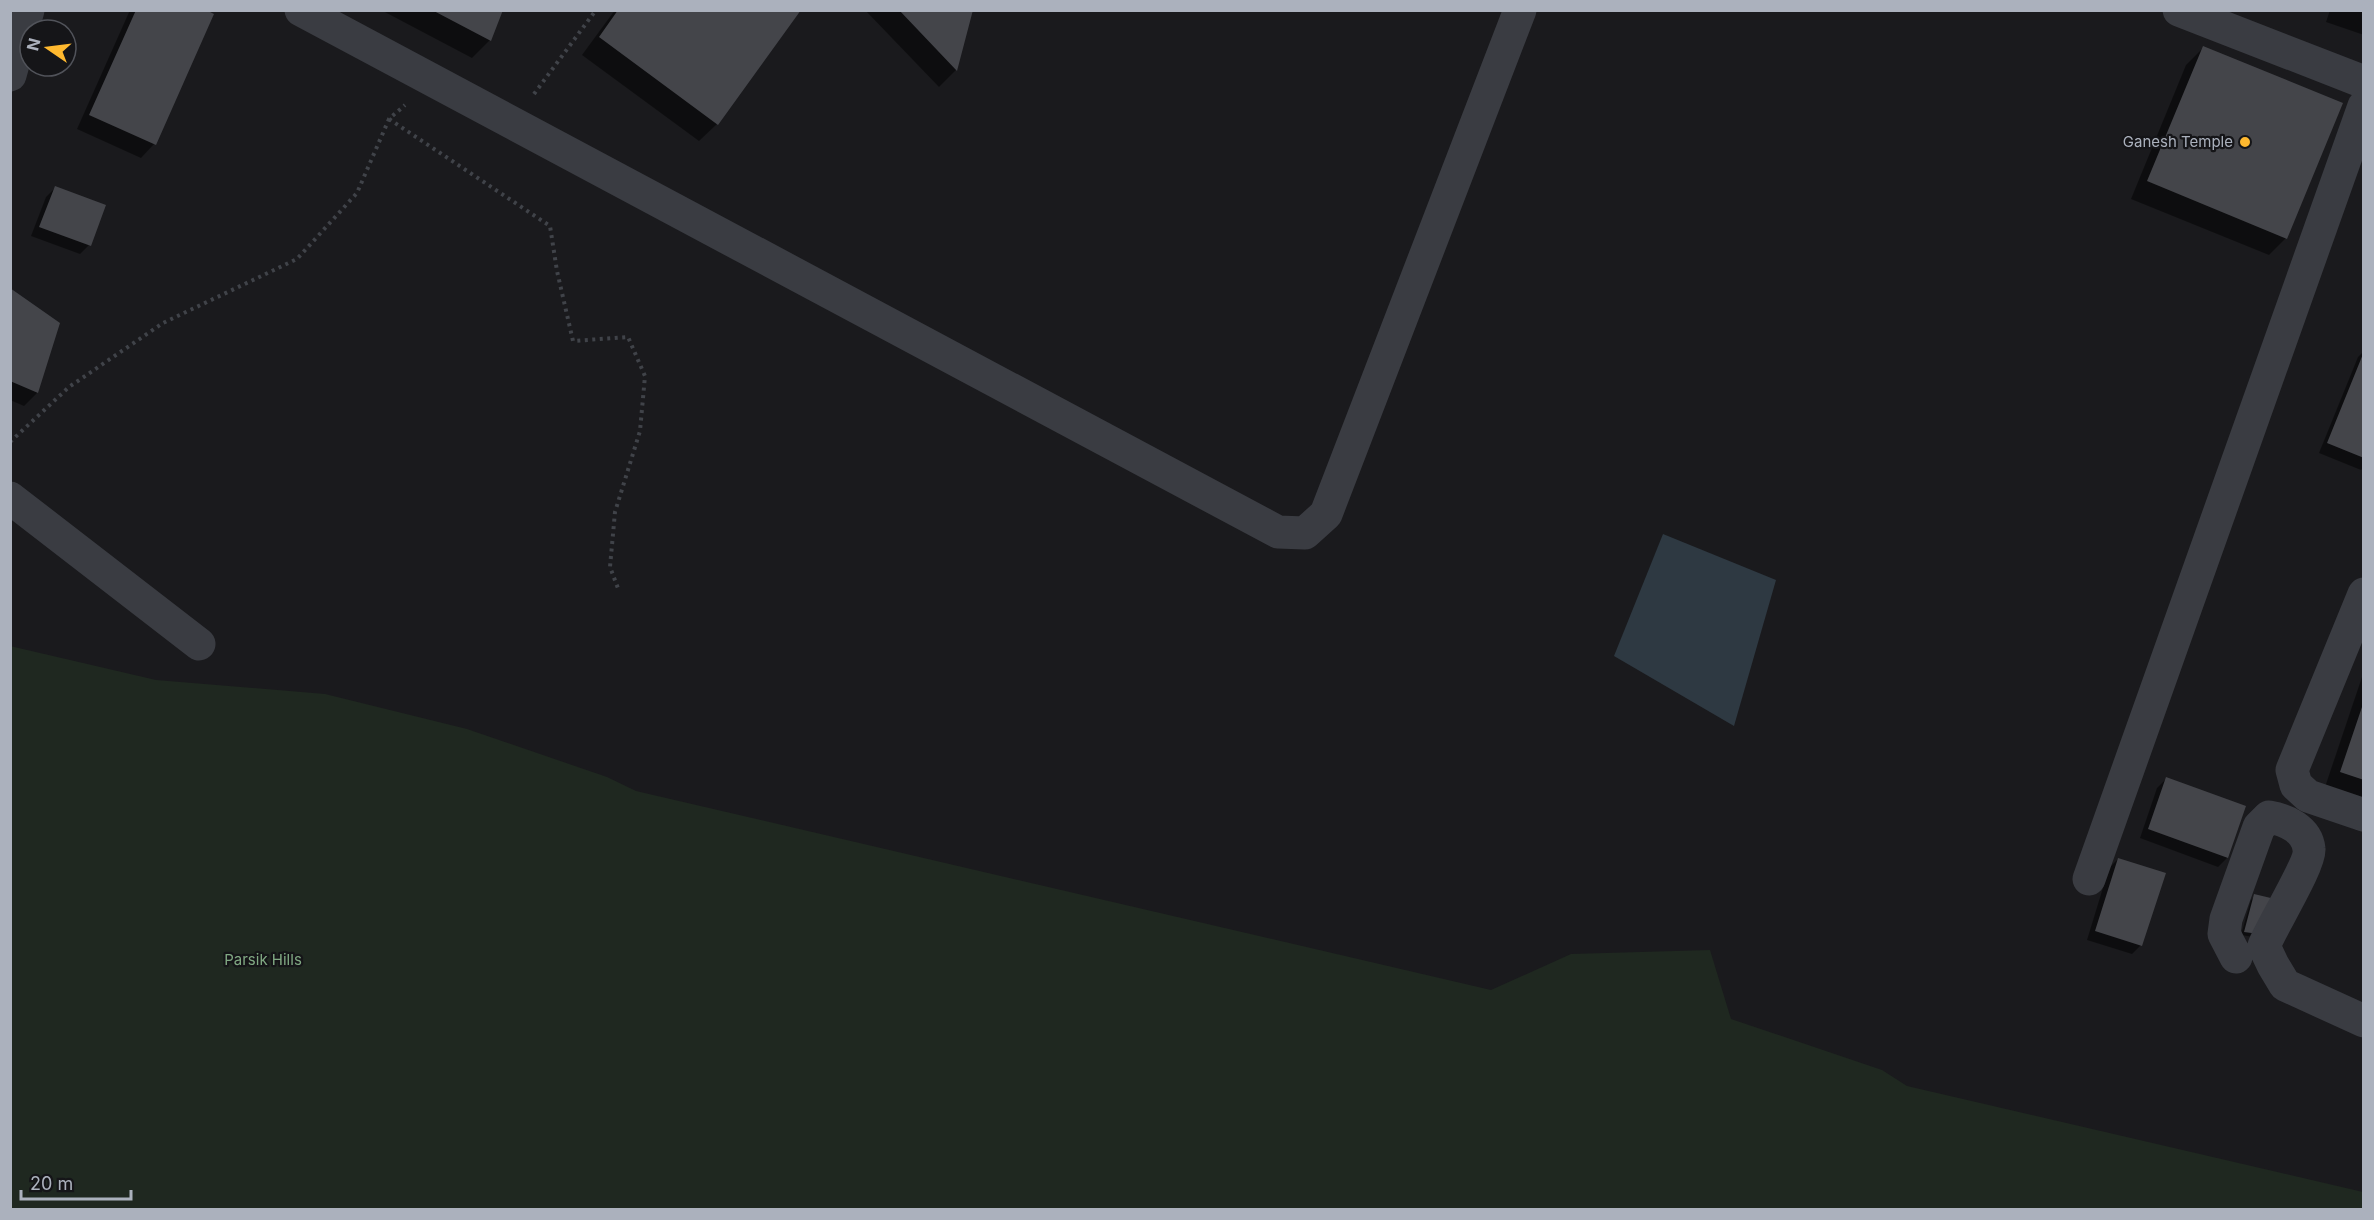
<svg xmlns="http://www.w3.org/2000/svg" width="2374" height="1220" font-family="Inter,sans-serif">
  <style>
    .green { fill: #1f2820 }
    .water { fill: #2e3942 }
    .shadow { fill: #0007 }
    .building { fill: #44454a }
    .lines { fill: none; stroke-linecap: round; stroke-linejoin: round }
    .path { stroke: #404349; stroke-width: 4; stroke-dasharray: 3 4.5; stroke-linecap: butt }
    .minor { stroke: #3a3c42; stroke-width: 33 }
    .poi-dot { fill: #ffb92f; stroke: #151518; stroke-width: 2 }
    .labels { text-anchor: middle; stroke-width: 4.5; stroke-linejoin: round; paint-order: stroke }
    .poi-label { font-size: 15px; fill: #abb1bd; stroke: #151518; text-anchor: end }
    .park-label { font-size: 15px; fill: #81a983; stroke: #151518 }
  </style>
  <rect width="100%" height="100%" fill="#1a1a1d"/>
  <path class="green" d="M10,646L156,680L325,694L467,729L607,777L636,791L1491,990L1571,954L1710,950L1731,1019L1882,1070L1907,1086L2363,1192V1209H11Z"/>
  <path class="water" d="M1663,534L1776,580L1734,726L1614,656Z"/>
  <path class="shadow" d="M130,10H202L154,144L141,158L77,129Z
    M381,10H501L490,40L472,58Z
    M615,10H799L717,124L699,141L582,55Z
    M865,10H972L956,70L939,87Z
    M2330,10H2364V35L2326,22Z
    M2203,48L2286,238L2269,255L2131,199L2186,65Z
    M55,188L89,245L80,254L31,236L46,197Z
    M10,290L59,323L37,393L24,406L10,400Z
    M2364,351V467L2361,470L2319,453L2358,357Z
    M2364,671V803L2324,790Z
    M2166,779L2244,807L2227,858L2218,867L2140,838L2157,788Z
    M2118,859L2141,945L2132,954L2087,940L2109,868Z
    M2255,896L2254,937L2241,935L2251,900Z"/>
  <path class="building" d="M136,10H206L214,14L156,145L89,115Z
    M432,10H503L491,41Z
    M618,10H801L718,125L599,37Z
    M899,10H973L957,71Z
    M2203,46L2343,103L2287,239L2147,181Z
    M55,186L106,205L91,246L39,227Z
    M10,288L60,323L38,393L10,381Z
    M2363,354H2364V458L2327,443Z
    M2363,704H2364V780L2340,772Z
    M2166,777L2246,806L2228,858L2148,829Z
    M2118,858L2166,873L2142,946L2095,931Z
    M2254,894L2275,899L2259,934L2244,932Z"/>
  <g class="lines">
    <path class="path" d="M534,94L596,10
      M389,119L550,226L557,271L573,341L628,337L645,376L640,431L615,512L610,567L619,591
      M10,442L69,387L163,323L297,259L357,193L389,119L405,105"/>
    <path class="minor" d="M301,10L1278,532L1305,533L1326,514L1520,10
      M2179,10L2364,82
      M10,75L28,10
      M10,498L199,644
      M2364,594L2292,770L2296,785L2308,796L2364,815
      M2089,879L2364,106
      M2236,957L2224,934L2226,919L2259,827L2269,817C2286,820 2307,829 2309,849C2311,863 2272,926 2264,946L2273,965L2285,985L2364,1021"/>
  </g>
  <circle class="poi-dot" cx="2245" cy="142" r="6"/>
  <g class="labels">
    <g class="poi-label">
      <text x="2233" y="147">Ganesh Temple</text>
    </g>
    <g class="park-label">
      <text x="263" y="965">Parsik Hills</text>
    </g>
  </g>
  <rect width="2374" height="1220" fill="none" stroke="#abb1bd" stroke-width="24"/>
  <g transform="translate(48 48) rotate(284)"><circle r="28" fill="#151518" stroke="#51535a" stroke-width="1.5"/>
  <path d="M0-4.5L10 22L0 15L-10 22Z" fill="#ffb92f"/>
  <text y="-9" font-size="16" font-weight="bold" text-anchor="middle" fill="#abb1bd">N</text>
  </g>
  <path d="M21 1190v9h110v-9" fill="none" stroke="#abb1bd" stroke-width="3"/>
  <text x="30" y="1190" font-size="18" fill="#abb1bd" stroke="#151518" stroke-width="4.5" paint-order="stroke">20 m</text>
</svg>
